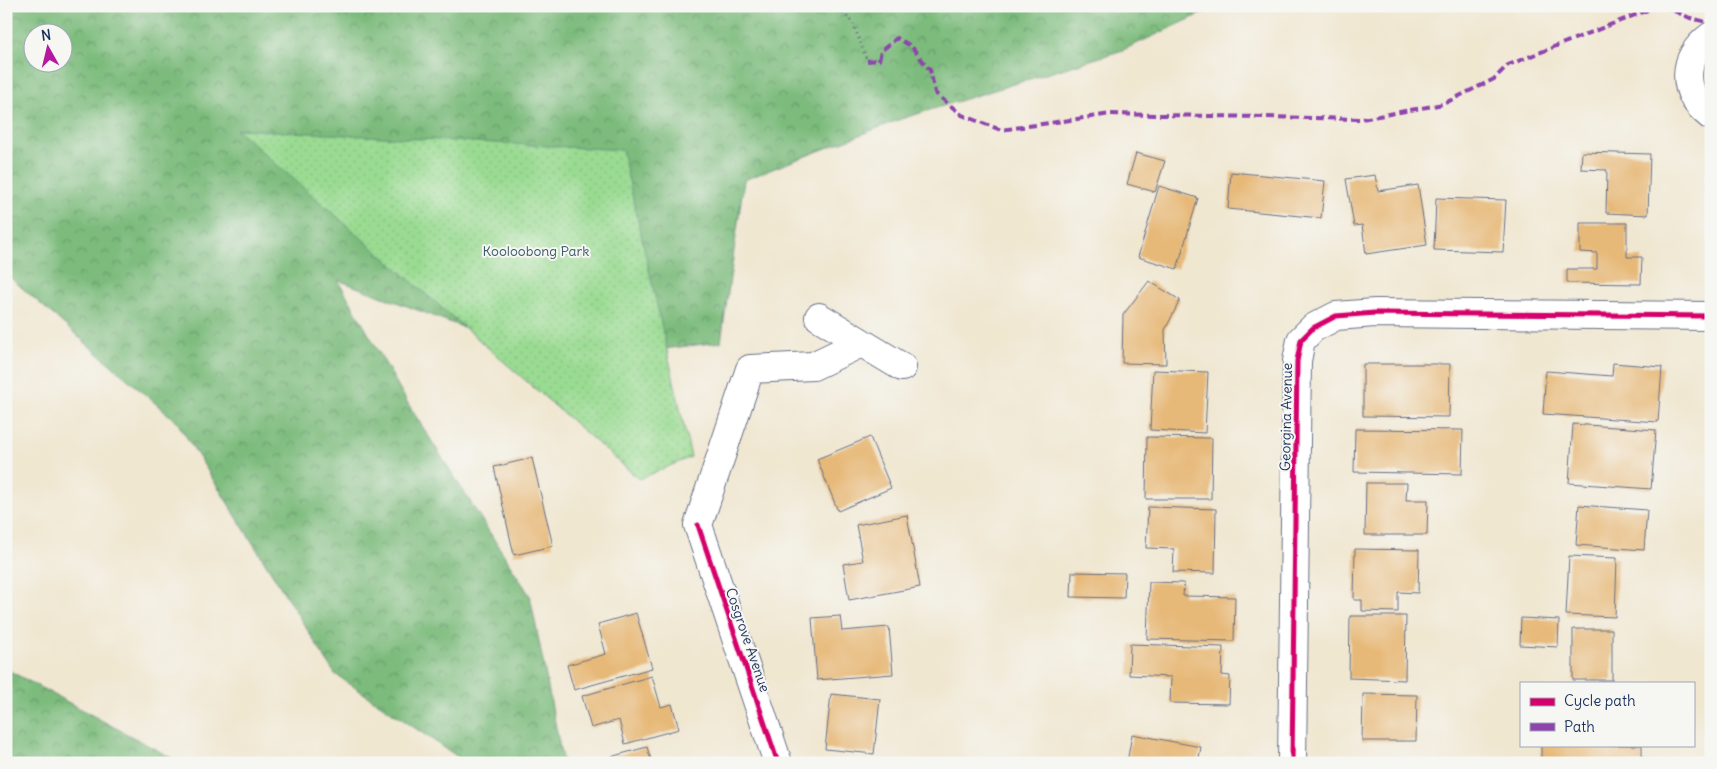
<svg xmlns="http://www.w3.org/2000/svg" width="1717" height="769" font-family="Delius,sans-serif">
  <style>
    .forest { fill: url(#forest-crowns); stroke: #4b756d; fill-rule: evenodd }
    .park { fill: url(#park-dots); stroke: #5a8578 }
    .building { fill: #e7b979 }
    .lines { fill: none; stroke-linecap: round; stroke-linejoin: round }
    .minor-casing { stroke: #666f86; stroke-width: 30 }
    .major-casing { stroke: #666f86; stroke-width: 30 }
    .path { stroke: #666f86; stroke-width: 3; stroke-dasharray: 1 4; stroke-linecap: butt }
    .minor { stroke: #fff; stroke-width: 28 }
    .major { stroke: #fff; stroke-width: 28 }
    .quiet { stroke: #8e44ad; stroke-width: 4; stroke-dasharray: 8 4; stroke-linecap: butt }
    .cycleway-casing { stroke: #f6f6f2; stroke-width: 8 }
    .cycleway { stroke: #d6006c; stroke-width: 5 }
    .labels { text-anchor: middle; stroke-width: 4; stroke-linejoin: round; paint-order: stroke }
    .park-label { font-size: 14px; fill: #3b5a6b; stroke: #f6f6f2 }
    .street-label { font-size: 14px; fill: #1b2f5e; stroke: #f6f6f2 }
  </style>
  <defs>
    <pattern id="forest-crowns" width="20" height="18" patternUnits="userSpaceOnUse" patternTransform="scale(1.25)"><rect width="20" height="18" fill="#7bbb7c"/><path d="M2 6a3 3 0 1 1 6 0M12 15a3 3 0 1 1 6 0" fill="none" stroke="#649869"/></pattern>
    <pattern id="park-dots" width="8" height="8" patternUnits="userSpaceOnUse" patternTransform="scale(1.25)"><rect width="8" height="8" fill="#9adb92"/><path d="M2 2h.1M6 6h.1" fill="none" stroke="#84bc80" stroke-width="1.8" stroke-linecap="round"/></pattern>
  </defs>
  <rect width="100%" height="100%" fill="#f6f6f2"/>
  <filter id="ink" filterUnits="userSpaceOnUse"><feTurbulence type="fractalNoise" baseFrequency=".02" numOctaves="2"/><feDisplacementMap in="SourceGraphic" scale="10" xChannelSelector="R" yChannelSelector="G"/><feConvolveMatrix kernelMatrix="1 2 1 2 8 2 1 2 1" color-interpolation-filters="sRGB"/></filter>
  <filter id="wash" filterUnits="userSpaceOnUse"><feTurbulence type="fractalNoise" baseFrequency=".0096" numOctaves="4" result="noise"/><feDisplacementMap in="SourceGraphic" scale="20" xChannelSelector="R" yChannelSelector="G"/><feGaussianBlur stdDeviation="1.12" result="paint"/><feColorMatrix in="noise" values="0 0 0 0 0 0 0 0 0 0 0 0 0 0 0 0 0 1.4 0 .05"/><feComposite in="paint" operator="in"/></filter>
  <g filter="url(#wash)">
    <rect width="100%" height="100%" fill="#f0e7d1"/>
    <path class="forest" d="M6,6H1218L1123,50L901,119L744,180L721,342L555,362L338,280L410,407L530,596L563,763H467L335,674L177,422L6,274ZM32,32H62V62H32Z
      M6,669L181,763H6Z"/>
    <path class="park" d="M236,129L622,150L691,457L639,479Z"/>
    <g id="blocks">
      <path class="building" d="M1582,152L1650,154L1648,215L1606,213L1607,170L1581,169Z
        M1136,153L1165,161L1155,192L1127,184Z
        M1231,172L1325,181L1321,218L1228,209Z
        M1375,175L1378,191L1418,185L1427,245L1366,254L1362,225L1354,226L1346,179Z
        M1159,186L1198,198L1177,269L1138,257Z
        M1436,198L1506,200L1503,252L1434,250Z
        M1580,223H1627V257H1642L1641,284L1567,283V269H1597V253L1580,252Z
        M1149,281L1180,300L1165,330L1166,364L1122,363L1123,315Z
        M1613,363L1662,367L1658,422L1543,414L1546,371L1612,376Z
        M1363,364H1450L1449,417L1363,416Z
        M1153,370L1208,372L1205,433L1150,430Z
        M1573,424L1656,430L1651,489L1569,483Z
        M1355,429L1463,430L1462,474L1354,472Z
        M870,437L891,488L838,511L817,459Z
        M1147,437L1212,438L1211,499H1146Z
        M532,458L553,546L514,555L494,467Z
        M1366,483H1407L1406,500H1428L1427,535H1365Z
        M1579,505L1647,510L1644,550L1576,545Z
        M1148,507L1216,509L1215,573L1173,572L1174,549L1146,548Z
        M907,515L920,587L849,600L843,564L863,561L856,525Z
        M1355,549L1419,550L1418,593L1398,592V612L1362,611V600H1354Z
        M1569,556L1617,558L1615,617L1566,615Z
        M1072,572L1125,573L1124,598L1071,597Z
        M1149,582L1184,583L1183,596L1235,597L1234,641L1147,639Z
        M636,613L652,668L574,690L567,665L606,654L598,624Z
        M840,616L842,631L889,627L893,674L817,680L812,618Z
        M1350,616H1406L1405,680L1349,678Z
        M1521,618L1559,620L1558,647L1520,645Z
        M1573,629H1612V680H1573Z
        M1130,644L1223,647L1222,675L1230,676L1229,704L1170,703L1171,677L1129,675Z
        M652,676L661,707L672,704L679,729L625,744L619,720L591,728L582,696Z
        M831,694L880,699L874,754L825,749Z
        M1363,694L1417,695L1416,741H1362Z
        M1132,734L1201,747L1198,763H1127Z
        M1541,745H1642V763H1541Z
        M647,747L652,763H611L610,757Z
        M1084,759L1101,762V763H1083Z"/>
    </g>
  </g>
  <g filter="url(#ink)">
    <use href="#blocks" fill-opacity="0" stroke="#666f86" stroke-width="1"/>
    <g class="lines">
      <g class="minor-casing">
        <path id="minor" d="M819,317L902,367
          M778,763L698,525L750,369L813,366L861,343
          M1292,763L1297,361L1301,340L1313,328L1336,316L1375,313L1711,316"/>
      </g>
      <g class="major-casing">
        <path id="major" d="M1711,36C1680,59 1681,93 1711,116"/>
      </g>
      <path class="path" d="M836,6L853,23L867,61"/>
      <use href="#minor" class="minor"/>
      <use href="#major" class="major"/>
      <path class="quiet" d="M1663,6L1690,18L1711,23
        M867,61L879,60L881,51L897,38L911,46L930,70L935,93L962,115L1001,130L1111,114L1362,119L1443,104L1494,79L1508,65L1658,6"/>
      <g class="cycleway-casing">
        <path id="cycleway" d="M698,525L778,763
          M1292,763L1297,361L1301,340L1313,328L1336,316L1375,313L1711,316"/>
      </g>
      <use href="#cycleway" class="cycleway"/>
    </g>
  </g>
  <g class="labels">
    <g class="park-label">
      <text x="536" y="256">Kooloobong Park</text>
    </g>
    <g class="street-label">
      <text transform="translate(1286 417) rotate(-89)" y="5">Georgina Avenue</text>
      <text transform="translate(748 640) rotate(71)" y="5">Cosgrove Avenue</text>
    </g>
  </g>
  <rect width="1717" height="769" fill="none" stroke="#f6f6f2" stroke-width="25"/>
  <rect x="1520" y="682" width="175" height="65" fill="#f6f6f2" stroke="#9ea6b7"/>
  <rect x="1530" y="698" width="25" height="8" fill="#d6006c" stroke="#9ea6b7"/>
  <text x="1564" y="706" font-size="15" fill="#1b2f5e">Cycle path</text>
  <rect x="1530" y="723" width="25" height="8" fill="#8e44ad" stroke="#9ea6b7"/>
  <text x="1564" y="732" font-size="15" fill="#1b2f5e">Path</text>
  <g transform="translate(48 48) rotate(352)"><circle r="24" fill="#f6f6f2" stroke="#9ea6b7"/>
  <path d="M0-4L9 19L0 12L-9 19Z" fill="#b5179e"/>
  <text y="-8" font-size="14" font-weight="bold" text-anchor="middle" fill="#1b2f5e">N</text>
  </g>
</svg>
